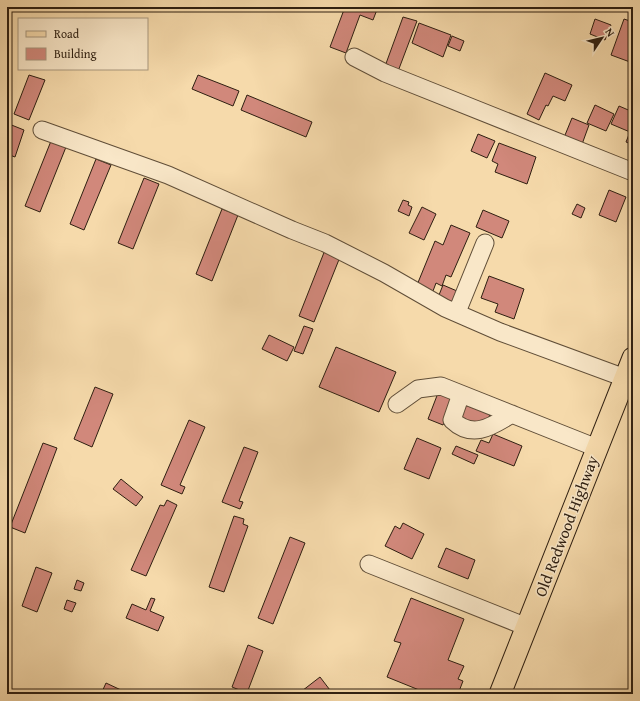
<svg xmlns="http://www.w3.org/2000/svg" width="640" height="701" font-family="'Gentium Book Plus',serif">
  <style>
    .building { fill: #d1887b; stroke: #2e1f11 }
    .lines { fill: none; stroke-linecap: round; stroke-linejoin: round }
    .minor-casing { stroke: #604e38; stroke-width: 19 }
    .major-casing { stroke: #2e1f11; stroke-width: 23 }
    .minor { stroke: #f9e7c8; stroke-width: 17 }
    .major { stroke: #f6daab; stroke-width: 21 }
    .labels { text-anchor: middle; stroke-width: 3; stroke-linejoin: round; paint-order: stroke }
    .street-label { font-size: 16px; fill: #2e1f11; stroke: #f9e7c8 }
  </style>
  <rect width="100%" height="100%" fill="#f6daab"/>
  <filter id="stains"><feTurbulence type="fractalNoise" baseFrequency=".005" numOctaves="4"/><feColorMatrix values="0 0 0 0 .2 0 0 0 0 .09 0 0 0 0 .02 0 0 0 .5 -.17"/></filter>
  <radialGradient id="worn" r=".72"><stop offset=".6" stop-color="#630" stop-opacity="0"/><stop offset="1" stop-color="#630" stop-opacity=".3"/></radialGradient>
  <path class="building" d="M345,7H378L373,20L360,15L346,53L330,47Z
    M403,17L417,21L397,74L384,69Z
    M595,19L611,25L605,40L590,34Z
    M624,19L633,22V52L630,62L611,55Z
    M419,23L451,35L443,57L412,43Z
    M452,36L464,41L460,51L448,46Z
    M545,73L572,85L565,101L553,96L548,106L546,105L539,120L527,114Z
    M29,75L45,80L29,120L14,114Z
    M198,75L239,91L233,106L192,89Z
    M247,95L312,122L306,137L241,110Z
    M595,105L614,114L606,131L587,123Z
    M619,106L633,112V145L626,142L630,132L611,124Z
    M572,118L589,125L581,147L563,140Z
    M9,124L24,130L15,157L7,154V131Z
    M478,134L495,141L487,158L471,151Z
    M51,141L66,147L40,212L25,206Z
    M499,143L536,157L527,184L495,172L498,164L492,161Z
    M96,159L111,165L84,230L70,224Z
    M144,178L159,184L133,249L118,243Z
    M609,190L626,197L616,222L599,215Z
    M403,200L409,202L408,205L412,207L409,216L398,211Z
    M577,204L585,208L581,218L572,214Z
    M422,207L436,214L424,240L409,233Z
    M222,209L238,215L212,281L196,274Z
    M483,210L509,221L502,238L476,227Z
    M451,225L470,233L451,277L446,275L442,286L436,283L433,291L417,285L435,241L443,245Z
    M325,250L340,257L314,322L299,316Z
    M489,276L524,289L514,319L495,312L498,304L481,298Z
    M443,285L457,291L451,305L437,300Z
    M304,326L313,329L303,354L294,351Z
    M269,335L294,347L287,361L262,349Z
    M336,347L396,372L379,412L319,387Z
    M95,387L113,394L92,447L74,439Z
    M438,393L453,400L443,425L428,419Z
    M465,405L490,414L485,429L460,420Z
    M189,420L205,427L180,485L185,487L182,494L161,485Z
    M493,434L522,446L514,466L476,451L481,440L489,443Z
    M417,438L441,448L429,479L404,469Z
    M43,443L57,448L25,533L10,527Z
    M456,446L478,455L474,464L452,454Z
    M244,447L258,452L239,501L243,502L240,509L222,502Z
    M121,479L143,497L136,506L113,489Z
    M167,500L177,505L146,576L131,570L160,505L164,506Z
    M234,516L244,519L243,524L248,526L224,592L209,587Z
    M403,523L424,534L412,559L385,546L395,526L400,529Z
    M290,537L305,543L273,624L258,618Z
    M446,548L475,560L468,579L438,567Z
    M36,567L52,573L37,612L22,606Z
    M77,580L84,583L81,591L74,589Z
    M151,598L155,599L150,611L164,617L158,631L126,618L132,604L146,610Z
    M411,598L464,619L448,660L464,666L458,679L463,681L458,694H429L387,677L401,643L394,641Z
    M67,600L76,603L72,612L64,609Z
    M248,645L263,651L247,693L232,687Z
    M320,677L333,694H298Z
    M106,683L121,690L119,694H101Z"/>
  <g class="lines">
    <g class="minor-casing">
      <path id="minor" d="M354,57L385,73L633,172
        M42,130L168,175L292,230L325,243L384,273L445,308L500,332L625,378
        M457,312L485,243
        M461,394L452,420C473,440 492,426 512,414
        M397,404L418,389L441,386L597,448
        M369,564L527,627"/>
    </g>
    <g class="major-casing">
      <path id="major" d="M500,694L633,358"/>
    </g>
    <use href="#minor" class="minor"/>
    <use href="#major" class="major"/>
  </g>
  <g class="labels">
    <g class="street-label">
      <text transform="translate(566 526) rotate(-69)" y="6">Old Redwood Highway</text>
    </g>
  </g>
  <rect width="640" height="701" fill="none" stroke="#f6daab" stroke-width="24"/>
  <rect x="8" y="8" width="624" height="685" fill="none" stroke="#2e1f11" stroke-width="2"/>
  <rect x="12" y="12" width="616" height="677" fill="none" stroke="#2e1f11"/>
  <rect x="18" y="18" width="130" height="52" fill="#f9e7c8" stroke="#a8977f"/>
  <rect x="26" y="31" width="20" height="6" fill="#f6daab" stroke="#a8977f"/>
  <text x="54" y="38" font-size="12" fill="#2e1f11">Road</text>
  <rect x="26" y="48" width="20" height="12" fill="#d1887b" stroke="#a8977f"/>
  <text x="54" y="58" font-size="12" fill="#2e1f11">Building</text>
  <g transform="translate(602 38) rotate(55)" stroke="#f9e7c8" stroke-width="3" paint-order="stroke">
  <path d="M0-3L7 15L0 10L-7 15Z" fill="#2e1f11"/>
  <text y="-6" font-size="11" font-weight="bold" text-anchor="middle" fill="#2e1f11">N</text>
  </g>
  <rect width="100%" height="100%" filter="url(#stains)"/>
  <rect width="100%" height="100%" fill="url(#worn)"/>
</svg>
